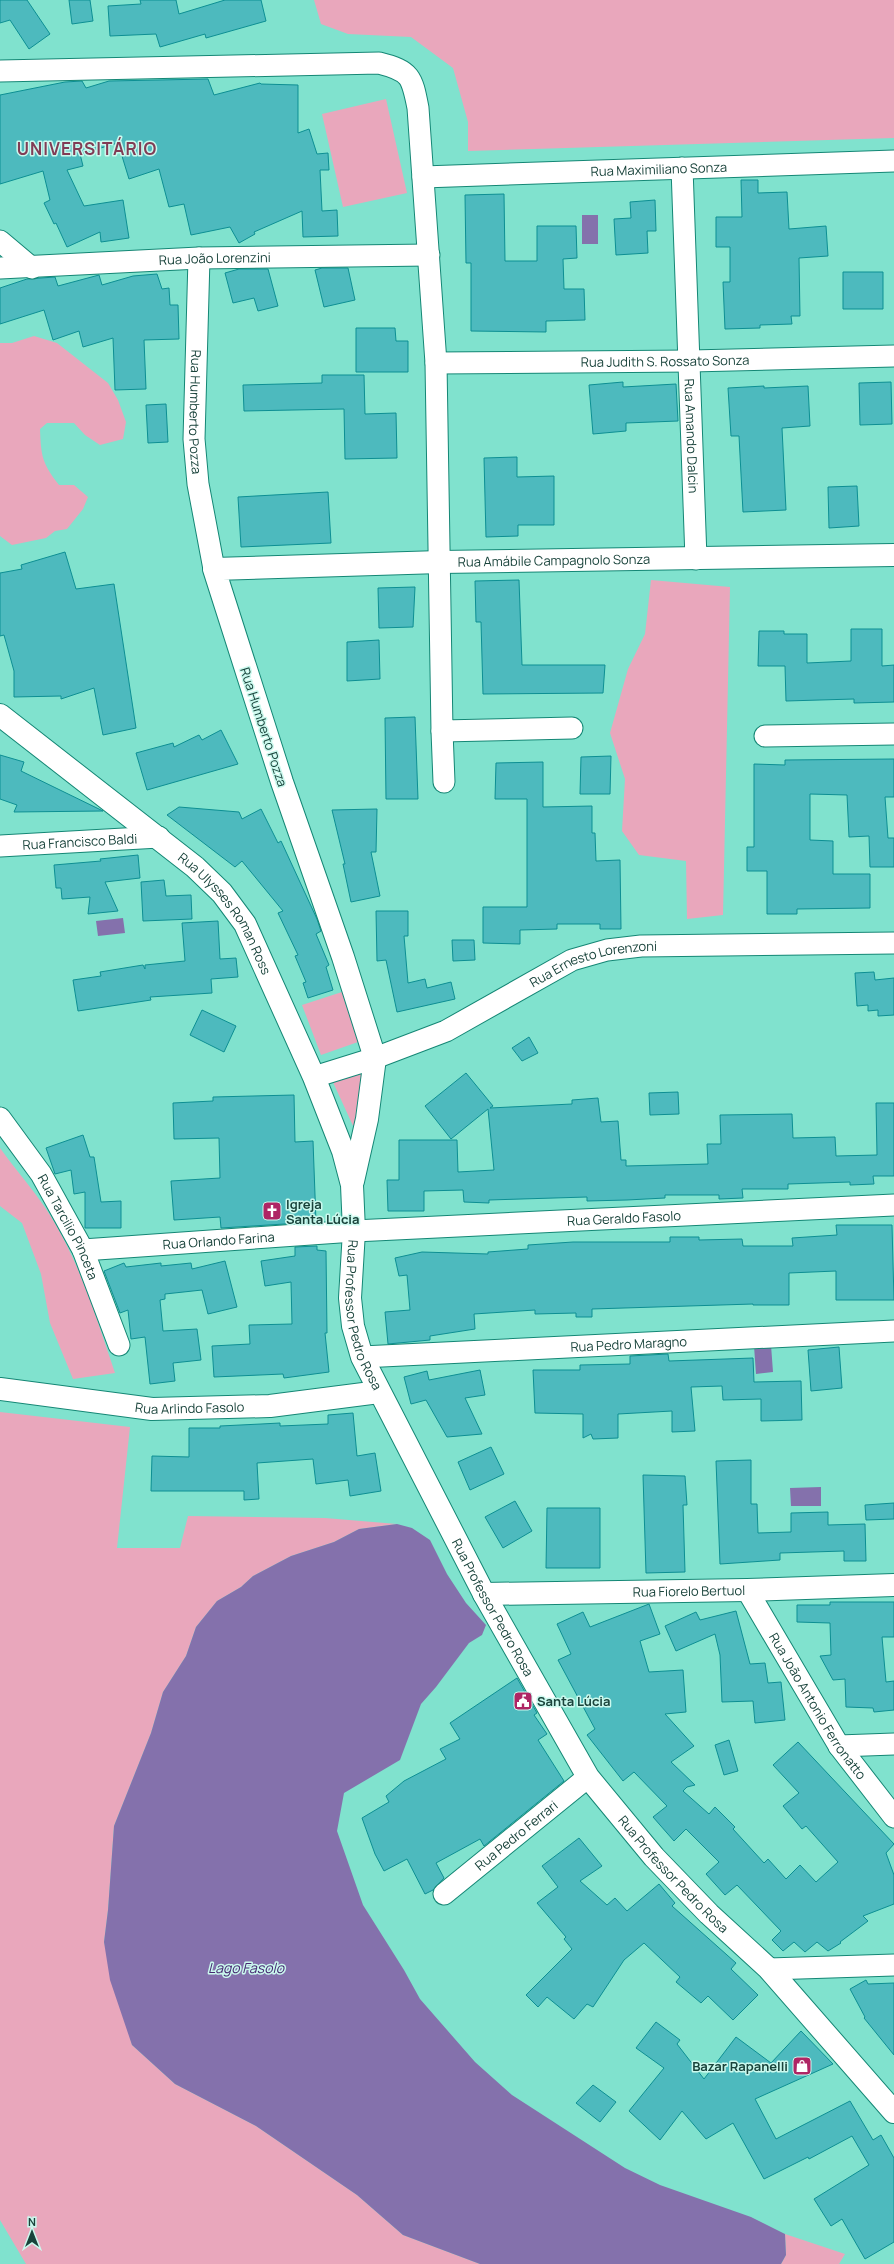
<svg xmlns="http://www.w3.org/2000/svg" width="894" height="2264" font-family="Manrope,sans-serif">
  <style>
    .green { fill: #e9a7bc }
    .water { fill: #8471ac }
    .building { fill: #4dbabe; stroke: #0d8f93 }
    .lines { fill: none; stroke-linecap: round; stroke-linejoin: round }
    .street-casing { stroke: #148775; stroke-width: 23 }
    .secondary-casing { stroke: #148775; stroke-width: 24 }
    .street { stroke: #fff; stroke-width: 21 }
    .secondary { stroke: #fff; stroke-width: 22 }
    .labels { text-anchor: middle; stroke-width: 3; stroke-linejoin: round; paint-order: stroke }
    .street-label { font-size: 13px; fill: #19433b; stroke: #cbf9ee }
    .poi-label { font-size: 13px; font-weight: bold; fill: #19433b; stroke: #cbf9ee; text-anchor: start }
    .water-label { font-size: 14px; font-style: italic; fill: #452871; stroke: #cbf9ee }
    .district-label { font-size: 17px; font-weight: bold; letter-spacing: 1px; fill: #813c55; stroke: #cbf9ee }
  </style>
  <rect width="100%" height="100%" fill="#80e2ce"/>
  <path class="green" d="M314,0H894V138L468,151V122L453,68L411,37L348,34L321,24Z
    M386,99L407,193L343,207L322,114Z
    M34,336L57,343L108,383L118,400L126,422L123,439L100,445L85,435L74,423H47L40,429C41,456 42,463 59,485H74L88,497L83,509L67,529L55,531L46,538L12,545L0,536V343H12Z
    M651,580L730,587L723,915L687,919L686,861L639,855L622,831L625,779L610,733L628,669L645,634Z
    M342,992L358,1042L321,1055L302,1005Z
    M364,1069L354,1128L332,1080Z
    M0,1148C15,1169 32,1188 46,1209C79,1259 96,1317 115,1373L73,1379L50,1323L41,1274L22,1223L0,1206Z
    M0,1412L130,1427L117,1548H180L188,1516L325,1518L397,1524L359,1529L334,1542L291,1556L253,1576L241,1587L217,1601L196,1627L186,1656L163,1692L151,1733L114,1826L108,1910L104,1942L132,2045L175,2084L256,2126L357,2195L403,2235L480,2264H26L0,2220Z
    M785,2234L845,2254L839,2264H781L786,2255Z"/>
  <path class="water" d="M582,215H598V244H582Z
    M123,918L125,933L98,936L96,921Z
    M771,1345L773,1372L756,1374L754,1346Z
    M821,1487V1506H791L790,1488Z
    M397,1524L412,1528L430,1540L447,1574L466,1603L486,1625L482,1635L469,1643L436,1687L421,1704L400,1760L344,1793L337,1831L363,1905L404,1970L420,1999L475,2062L512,2095L625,2168L660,2185L751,2217L785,2234L786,2255L781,2264H480L403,2235L357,2195L256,2126L175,2084L132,2045L110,1980L104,1942L108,1910L114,1826L151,1733L163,1692L186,1656L196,1627L217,1601L241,1587L253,1576L291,1556L334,1542L359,1529Z"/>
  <path class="building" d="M0,0H27L50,34L29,49L10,20L0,23Z
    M69,0H90L93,21L72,24Z
    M140,0H176L179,14L225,0H261L266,21L206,38L205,34L160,47L156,34L110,36L108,6L141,4Z
    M208,79L214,95L260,83L261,84L298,85V133L309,129L317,154L328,153L329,170H320L322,211L337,210L338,236L303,237L302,211L254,232L255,234L239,243L230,227L191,235L184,204L169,207L159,169L129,179L118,143L80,154L83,166L67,170L84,206L123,200L129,238L101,242L100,232L67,247L56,223L54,224L44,203L50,200L43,171L0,184V95L65,82L82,81L86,88L109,81Z
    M741,180H758V193L787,192L789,229L826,226L828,256L799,258L800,316H791L792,324L760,325V328L725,329L723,282H730V247H716V217H742Z
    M504,194L505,261H537V226H576L577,258L563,259L564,289H584L585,320L546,321V332L471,331V263H466L465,195Z
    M655,200L656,231H647L648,253L616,255L614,219L631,218L630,202Z
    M322,268H348L355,300L324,307L315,270Z
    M239,269H268L278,306L258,311L254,298L233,303L225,273Z
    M843,272H883V309H843Z
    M157,274L162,289L169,288L170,305H178L179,339L144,340L146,389L115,390L113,338L83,347L79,331L53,340L44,310L0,324V288L27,279L55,277L58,286L99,275L102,285L133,276Z
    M356,328H395L396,341H408V372H356Z
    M322,375H364L365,414L396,413L397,458L345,459L344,409L244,411L243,385L322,383Z
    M623,382V387L676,384L678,421L626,423V431L593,434L589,385Z
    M891,382L892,424L860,425L859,383Z
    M764,386V388L808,386L810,426L782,428L786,510L743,512L739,436H731L728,388Z
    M166,404L168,442L148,443L146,405Z
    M517,457V477L554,476V525H518V536L486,537L484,458Z
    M857,486L859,526L829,528L828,487Z
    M328,492L331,543L241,547L238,497Z
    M65,552L76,589L114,584L136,728L103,735L94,688L61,699V696L14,697V671L4,635L0,636V573L22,569L21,565Z
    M519,580L522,665H605L603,693L483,694L481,622H476L475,581Z
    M415,587L413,627L379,628L378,588Z
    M851,629H882V666L894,665V702L854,703V699L786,701L785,666H758L759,631H784V634H807V663L851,661Z
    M379,640L380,679L347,681V642Z
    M415,717L418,799H386L385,718Z
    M221,730L238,764L147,790L136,753L173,743L174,747L199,735L202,740Z
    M0,755L24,762L21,771L103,811L14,812L17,805L0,799Z
    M611,756L610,794H580L581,757Z
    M894,759V797H885L888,838H894V867H870L869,836L849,837L847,795L810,794V840L833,841V874H870V908L797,909V914H767V871H747V847H754V764L785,765V760Z
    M543,762V807L592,806V833H595L596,861L620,860L621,929H600V924H557V929L520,930V944L483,943V907H527V799H495L496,763Z
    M179,807L239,812L242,819L261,809L278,843L281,841L317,919L321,931L316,934L329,965L326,967L333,990L308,998L303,983L306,982L295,956L298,955L278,913L283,911L242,861L235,867L167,815Z
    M377,809L376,852H371L380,896L351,902L343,864H345L332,810Z
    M138,855L140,878L105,882L118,911L88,914L90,897L62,899L61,888H56L54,865L101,861L100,859Z
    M164,880L166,896L191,895L192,919L143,921L141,882Z
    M376,911H408V936H404L408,983L425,979L427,988L451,982L455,999L397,1012L386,960L377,961Z
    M218,921L220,959L236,958L238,977L211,979L212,993L150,997L151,1000L78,1011L73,980L101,976L100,972L143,965L145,969V965L185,961L182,923Z
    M452,940H474L475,960L453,961Z
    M874,972L875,980L894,978V1015L878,1016V1010L868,1011V1005L857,1006L855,973Z
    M202,1010L236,1026L224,1052L190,1035Z
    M529,1037L538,1053L522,1061L512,1048Z
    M466,1073L493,1106L490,1108L572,1104V1100L598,1098L601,1122L618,1121L621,1160H626V1166L708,1164L707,1144H721L720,1115L792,1114L793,1138L835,1137L836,1156L877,1155L876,1103H894V1176H873L874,1184L850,1185V1182L788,1184V1189H742L743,1198L719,1199V1195H665V1198L627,1200L587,1201V1197L489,1200V1203L464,1202L463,1190L424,1191V1211H388L387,1180H399V1140H457L458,1172L494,1170L488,1109L451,1139L425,1106Z
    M678,1092L679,1114L650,1115L649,1093Z
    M294,1095L295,1142L313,1141L316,1222L221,1228L220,1217L174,1220L171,1181L220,1178L219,1138L174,1139L173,1103L213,1101V1097Z
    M83,1135L90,1157H94L101,1202L121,1201V1228H85V1192L74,1194L71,1170L55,1174L46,1148Z
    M836,1225H892L894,1300H836V1271L789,1273V1305H753V1304L592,1309V1317H576V1313L535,1314V1310L474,1314L475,1329L430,1336V1340L388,1344L385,1312L410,1310L407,1275L399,1276L395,1258L422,1252L488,1254V1252L528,1249V1245L573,1242H670V1237H699V1240L742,1239L743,1246H793L792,1238L837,1235Z
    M317,1246V1250L326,1251L327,1333H325L329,1372L284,1378L283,1374L214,1377L212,1346L250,1344L249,1325L292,1324L291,1282L265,1286L261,1261L295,1256V1247Z
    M225,1261L237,1307L208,1314L202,1290L165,1294V1299L160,1300L163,1331L197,1329L201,1360L173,1363L175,1381L150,1384L145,1337L131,1339L128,1310L120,1313L104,1271L124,1263L126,1267L161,1263V1266L191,1263L192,1269Z
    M839,1347L842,1388L811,1391L808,1350Z
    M668,1354L669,1361L753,1358L754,1382L801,1381L802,1420L761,1421V1399L723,1400L722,1386L691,1387L695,1431L672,1432V1411L618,1414V1438L593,1439L591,1434L583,1438V1414L535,1413L533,1370H580V1365L630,1364V1356Z
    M480,1370L485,1395L465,1398L482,1434L447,1437L426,1400L411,1404L404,1377L427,1371L429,1380Z
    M353,1413L357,1456L375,1453L381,1491L350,1496L348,1480L316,1484L313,1459L257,1463L259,1499L244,1500V1491H151L152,1456L189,1457V1428H220V1426L261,1424L280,1423V1426L328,1424V1415Z
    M491,1447L504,1474L470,1490L458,1462Z
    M751,1460V1504H757L758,1533L791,1532V1513L828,1512V1525L865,1524L866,1561H844V1551L780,1553V1560L720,1564L716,1461Z
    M643,1475L685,1476L687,1505H683L685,1572L646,1573Z
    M515,1501L532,1531L503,1548L485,1517Z
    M894,1503V1519L866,1520L865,1505Z
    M547,1508H600V1568H546Z
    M830,1602H894V1637H882L886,1682L894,1681V1710L874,1712L873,1708L846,1707L845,1679L833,1680L820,1656L831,1655L830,1623L797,1622V1605H830Z
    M649,1604L660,1634L640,1641L649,1672L683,1670L686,1712L665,1714L694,1746L671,1762L695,1785L687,1787L683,1791L709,1814L715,1807L735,1827L733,1829L764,1863L768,1859L786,1879L800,1865L816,1882L838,1862L806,1826L802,1829L783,1806L799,1793L773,1765L798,1742L894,1844L886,1853L894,1875V1904L863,1916L868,1921L840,1942L841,1943L828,1951L817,1942L805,1952L794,1942L783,1951L772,1940L781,1931L737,1885L725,1895L706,1874L719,1862L686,1829L674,1841L653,1817L667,1806L634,1772L623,1781L587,1735L595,1729L558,1660L571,1654L557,1624L583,1612L590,1627Z
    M736,1611L750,1664L765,1663L768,1683L781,1682L785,1720L755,1723L753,1701L722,1702L720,1655L715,1634L676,1651L665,1626L696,1612L700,1620Z
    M517,1678L537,1713L534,1715L547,1734L538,1740L564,1781L484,1846L480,1839L436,1863L444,1878L433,1890L425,1894L407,1859L384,1871L375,1854L362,1818L389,1802L386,1796L404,1781L446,1759L440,1749L460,1739L450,1723Z
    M729,1740L738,1771L724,1775L715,1745Z
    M579,1838L602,1866L580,1881L607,1905L615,1898L627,1911L659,1884L675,1903L672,1906L736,1963L731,1969L758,1995L733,2020L708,1996L701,2003L676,1982L680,1977L644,1943L624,1960L593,2007L587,2004L574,2019L547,1997L538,2007L526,1995L572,1949L564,1939L566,1937L537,1903L558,1887L542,1866Z
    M866,1980L868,1984L894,1983V2055L864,2018L865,2017L850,1989Z
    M656,2022L680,2040L677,2044L704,2079L736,2037L771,2063L801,2031L833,2064L755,2099L776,2139L850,2101L873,2140L881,2135L894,2158V2242L865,2259L842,2219L831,2226L814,2199L869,2165L852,2136L809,2159L808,2157L764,2179L733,2123L706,2139L682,2111L660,2140L629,2111L664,2068L636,2048Z
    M593,2085L616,2102L600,2122L576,2103Z"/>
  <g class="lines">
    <g class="street-casing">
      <g id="street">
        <path d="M0,71L379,63C411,71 412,77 418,108L436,363L442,731L572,728"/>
        <path id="s1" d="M682,168L696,559"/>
        <path id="s2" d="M423,177L894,161"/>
        <path d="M0,241L32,268"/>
        <path id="s3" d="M199,258L194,439L198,484L214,569"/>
        <path id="s4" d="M0,268L199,258L429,255"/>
        <path id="s5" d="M436,363L691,361L894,356"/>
        <path d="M442,731L444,782"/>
        <path d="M765,736L894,734"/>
        <path id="s6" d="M0,846L159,837"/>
        <path id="s7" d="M314,1077L375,1058L446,1031L572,960L607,950L641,946L894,943"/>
        <path id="s8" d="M0,1118L41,1174L83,1250L119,1345"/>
        <path id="s9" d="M83,1250L354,1231L894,1205"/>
        <path id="s10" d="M362,1357L894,1331"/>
        <path id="s11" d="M747,1590L839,1746L894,1817"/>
        <path d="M839,1746L894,1744"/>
        <path id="s12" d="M444,1894L588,1777"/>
        <path d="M769,1969L894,1965"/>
      </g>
    </g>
    <g class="secondary-casing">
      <g id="secondary">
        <path id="s13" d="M0,715L195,867L222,893L245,924L314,1077L343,1151L352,1185L354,1231L350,1298L353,1326L362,1357L484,1594L588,1777L654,1857L709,1914L769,1969L894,2112"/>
        <path id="s14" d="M353,1181L367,1119L375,1058L343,957L282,782L214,569L440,562L894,555"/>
        <path id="s15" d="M0,1389L152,1409L270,1406L379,1392"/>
        <path id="s16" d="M484,1594L747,1590L894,1585"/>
      </g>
    </g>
    <use href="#street" class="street"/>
    <use href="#secondary" class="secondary"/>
  </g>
  <defs>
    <g id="church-square" transform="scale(1)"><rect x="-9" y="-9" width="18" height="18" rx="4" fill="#af2564" stroke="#cbf9ee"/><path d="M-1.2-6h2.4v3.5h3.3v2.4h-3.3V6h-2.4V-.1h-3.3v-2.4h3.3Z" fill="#fff"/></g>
    <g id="civic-square" transform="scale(1)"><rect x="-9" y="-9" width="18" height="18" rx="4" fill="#af2564" stroke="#cbf9ee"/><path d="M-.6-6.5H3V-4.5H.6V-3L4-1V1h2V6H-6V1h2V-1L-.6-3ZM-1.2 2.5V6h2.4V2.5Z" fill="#fff"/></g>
    <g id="shop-square" transform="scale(1)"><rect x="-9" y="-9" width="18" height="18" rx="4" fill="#af2564" stroke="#cbf9ee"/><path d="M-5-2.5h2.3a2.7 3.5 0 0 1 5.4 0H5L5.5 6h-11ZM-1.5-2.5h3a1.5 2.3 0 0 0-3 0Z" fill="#fff"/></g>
  </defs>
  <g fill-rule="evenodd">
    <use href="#church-square" x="272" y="1211"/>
    <use href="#civic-square" x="523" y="1701"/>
    <use href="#shop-square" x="802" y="2066"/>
  </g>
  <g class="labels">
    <g class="street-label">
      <text dy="5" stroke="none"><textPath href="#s2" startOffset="236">Rua Maximiliano Sonza</textPath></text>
      <text dy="5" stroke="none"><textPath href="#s4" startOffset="215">Rua João Lorenzini</textPath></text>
      <text dy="5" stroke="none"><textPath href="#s5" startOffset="229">Rua Judith S. Rossato Sonza</textPath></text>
      <text dy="5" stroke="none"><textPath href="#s3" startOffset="154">Rua Humberto Pozza</textPath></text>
      <text dy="5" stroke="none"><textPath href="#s1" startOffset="268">Rua Amando Dalcin</textPath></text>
      <text dy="5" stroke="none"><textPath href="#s14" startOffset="980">Rua Amábile Campagnolo Sonza</textPath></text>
      <text transform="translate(264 727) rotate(72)" y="5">Rua Humberto Pozza</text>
      <text dy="5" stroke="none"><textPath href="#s6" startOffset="80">Rua Francisco Baldi</textPath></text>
      <text dy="5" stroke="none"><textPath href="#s13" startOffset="303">Rua Ulysses Roman Ross</textPath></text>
      <text dy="5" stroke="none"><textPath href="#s7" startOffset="304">Rua Ernesto Lorenzoni</textPath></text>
      <text dy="5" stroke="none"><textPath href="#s9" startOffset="542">Rua Geraldo Fasolo</textPath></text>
      <text dy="5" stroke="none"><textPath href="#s8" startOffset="129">Rua Tarcilio Pinceta</textPath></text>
      <text dy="5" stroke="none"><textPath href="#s9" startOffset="136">Rua Orlando Farina</textPath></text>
      <text dy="5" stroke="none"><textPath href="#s13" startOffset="738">Rua Professor Pedro Rosa</textPath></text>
      <text dy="5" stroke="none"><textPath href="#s10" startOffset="267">Rua Pedro Maragno</textPath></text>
      <text dy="5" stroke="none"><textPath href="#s15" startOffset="191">Rua Arlindo Fasolo</textPath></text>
      <text dy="5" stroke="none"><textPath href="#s16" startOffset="205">Rua Fiorelo Bertuol</textPath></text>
      <text dy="5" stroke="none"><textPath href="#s13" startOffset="1062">Rua Professor Pedro Rosa</textPath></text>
      <text dy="5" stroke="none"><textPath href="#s11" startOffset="136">Rua João Antonio Ferronatto</textPath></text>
      <text dy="5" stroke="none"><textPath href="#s12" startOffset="93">Rua Pedro Ferrari</textPath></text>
      <text dy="5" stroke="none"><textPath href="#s13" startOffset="1386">Rua Professor Pedro Rosa</textPath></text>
    </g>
    <g class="poi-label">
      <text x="286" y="1209">Igreja<tspan x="286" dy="15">Santa Lúcia</tspan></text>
      <text x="537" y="1706">Santa Lúcia</text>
      <text x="788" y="2071" text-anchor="end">Bazar Rapanelli</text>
    </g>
    <g class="water-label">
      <text x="246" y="1973">Lago Fasolo</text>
    </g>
    <g class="district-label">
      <text x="87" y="155">UNIVERSITÁRIO</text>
    </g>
  </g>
  <g transform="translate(32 2232)" stroke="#cbf9ee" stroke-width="3" paint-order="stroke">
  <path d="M0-3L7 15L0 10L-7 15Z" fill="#19433b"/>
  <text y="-6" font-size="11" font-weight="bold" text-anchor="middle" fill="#19433b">N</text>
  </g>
</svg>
